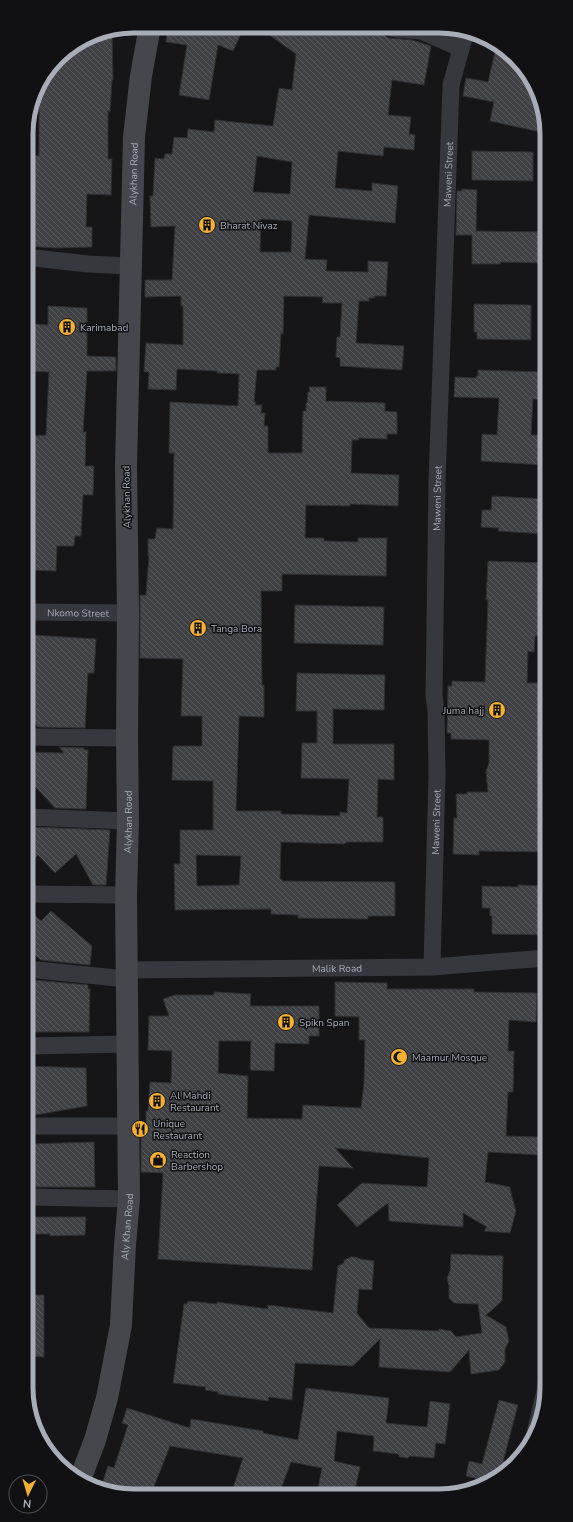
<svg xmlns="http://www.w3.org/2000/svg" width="573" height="1522" font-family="'Nunito Sans',sans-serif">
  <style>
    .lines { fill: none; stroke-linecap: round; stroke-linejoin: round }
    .stream { stroke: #2c353c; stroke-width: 6 }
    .building { fill: url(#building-back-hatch); stroke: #303034; fill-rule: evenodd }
    .street { stroke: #37383d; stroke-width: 17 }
    .secondary { stroke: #45474d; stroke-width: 22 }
    .labels { text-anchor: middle; stroke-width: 3; stroke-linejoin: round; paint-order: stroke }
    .street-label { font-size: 10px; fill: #a8adb8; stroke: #111113 }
    .poi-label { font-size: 10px; fill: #a8adb8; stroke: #111113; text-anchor: start }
    .rim { fill: none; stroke: #a8adb8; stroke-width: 5 }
  </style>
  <defs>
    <pattern id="building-back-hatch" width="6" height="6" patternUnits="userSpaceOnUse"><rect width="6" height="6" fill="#404145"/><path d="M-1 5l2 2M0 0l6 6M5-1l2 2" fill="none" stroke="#595a5e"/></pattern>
  </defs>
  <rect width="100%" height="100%" fill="#161618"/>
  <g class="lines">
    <path class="stream" d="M526,1449L529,1435"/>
  </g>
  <path class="building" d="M168,26L244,27L233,51L218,45L209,100L179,95L187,45L166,42Z
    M258,27L375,28L381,29L384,35L389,38L412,40L431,46L424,85L392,80L388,115L411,117L409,134L415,135L414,150L384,147L383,156L338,151L335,188L372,191V183L398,186L395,223L309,215L305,259L327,260L326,271L368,272V261L388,262L386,296H374L375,298H369V301H359L356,343L404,346L402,370L340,366V358L336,357L337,337H340L342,303H322L323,297L284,296L283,334L281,333L279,367H276V370H257L254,402H256L255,405H262L261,413H265L264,426H268V453H302L303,411H306V403H307L308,392H310L309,387H326V401L385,403V411L397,412V434H387V439L358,438L359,440H352L351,473L399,475L398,506L350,504V506L306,505L305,538H324V541L358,542V538H387L386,576L282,574V591H261L262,685H264V717L239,716V721L236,811H281V814L340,816V812L347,813L349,779L301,778L302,743H317V711H296L297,673L385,675L384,710L333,709V744H394V780L378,779L377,817H383V842H347L344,844L281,842L280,879H282V881L395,882V916H368V919L298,918V915L271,914V909L175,910L174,864H180V830H213V781L172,780L173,746H202V716H181L183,659L140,658V595H146L149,556H148V539H154L155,538L157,528L173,529L174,453H169L170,402L238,406L239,374L217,373V371L177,369L176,390L148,389L149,372H144L146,343L183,345V306H181V296L145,297V280H172L175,226L151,227L150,196H153L155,158L164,159L165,154H172L174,137L187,138L188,129L214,132L215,120L273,126L279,88L292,90L296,54ZM257,156L292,162L290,194L253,192ZM261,219L292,221L291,252H260ZM196,855L241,856L239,885L197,886Z
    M112,30L113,80H112L110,112L108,111V159H112L111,195L87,194L86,227H92V247L56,248L26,246L27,197H28L30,155L39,156V84L63,53L93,34Z
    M496,48L515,58L545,113V133L490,121L494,102L463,96L466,78L488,82Z
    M472,151L533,152V181L472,180Z
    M462,189L477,190L476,231L543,232L542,239H545V263L501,262L500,264H472V235H456L457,191H462Z
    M474,304L531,305V340L477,339V332H474Z
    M48,306L87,308V356L116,357V371H87L83,432H86L85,466H94L93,495H83L81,536H75L74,546H57L56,571L27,570L29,496H27L28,483H27V436L46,435L49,372L27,371V324L48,325Z
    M478,370L545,372V400L533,399L531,435H545V463H542V465L481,461L482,434L497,435L499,398L454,397L455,377L476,378V376H478Z
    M492,496L545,499L546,534L498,531L499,528L481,527L482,510H491Z
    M488,561L546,563L544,636H535L534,652L528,651L527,683H546V852L479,851V855L453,854L454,818H457L456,794H467V792H488L486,772L489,762V740L451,739V733H447L448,686H452V681L485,682L488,600H486Z
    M295,605L384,607L383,645L294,643Z
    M33,635L96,639L94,673H88L85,728L38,727L27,716V654H32Z
    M59,747L84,748V750H88L86,809L55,808L32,783L27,788V752L64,753Z
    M31,827L110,830L106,885H93L76,854L55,873L38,855L27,866V838L31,834Z
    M518,885L546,886V935L492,934V916H490V908H482V886L518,887Z
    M27,908L41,921L51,911L92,946L90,965L41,960L27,948Z
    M34,980L88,985V989H90L89,1032H28V993L33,986Z
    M335,982L387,983V989H474V992L537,993L536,1022L509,1020L508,1051H514L513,1092H508L506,1136L539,1137L540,1155L488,1152L485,1182L510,1187L512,1197L516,1211L510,1233L484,1231L487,1227L463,1213V1227L389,1221L388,1203L357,1227L337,1205L362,1183L427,1187L429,1158L335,1148L353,1168L319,1166L312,1270L158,1259L163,1173L141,1172V1131H146V1111H148L150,1082L171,1083L172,1051L148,1050L149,1016H169L163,999L175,995H214V992L251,994L250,1006H319V1036H309V1044L275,1043L274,1071L250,1070L251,1041H219L218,1073L248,1076L247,1118L302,1119L303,1105L361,1108L364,1083L365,1040H359V1017L335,1016Z
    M28,1066L86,1068L87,1106L35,1115L28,1108Z
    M94,1142L95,1187H28V1144Z
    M28,1217H86L85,1235L50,1236V1234H28Z
    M451,1254L503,1256L502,1301L486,1315L506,1327L509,1341L505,1349V1362L499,1370L471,1374L469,1350L450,1372L379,1367L380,1339L353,1366L295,1363L292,1400L269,1397L268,1401L218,1394V1392L205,1390L206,1387L173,1383L184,1304H187L188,1301L217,1304V1302L268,1309V1305L333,1313L338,1266L344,1263V1260L351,1257H356L360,1259L374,1261L372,1290L359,1289L357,1313L369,1328L439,1331V1329L451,1331L456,1337L482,1333L478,1304L454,1303L449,1298V1286L447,1278L450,1271Z
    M28,1295H44V1357L28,1356Z
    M306,1388L389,1398L386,1423L427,1427L430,1401L450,1404L445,1444L436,1443L434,1458L410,1456L408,1458L400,1457L398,1454L373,1451L374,1436L337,1431L334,1461L360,1467L354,1494H317L322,1468L291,1462L279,1494H231L243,1458L170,1446L151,1494H113L101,1487L108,1466L114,1468L128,1425L122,1423L127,1408L190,1428L191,1419L263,1431V1433L298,1440Z
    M499,1400L518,1405L504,1458L501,1474L492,1482L466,1476L469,1461L482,1464Z"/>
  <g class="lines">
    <g class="street">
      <path d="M391,28L396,29L421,31L460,48"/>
      <path d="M26,257L88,264L130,266"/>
      <path id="s1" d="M27,612L128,613"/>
      <path d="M27,737L127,738"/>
      <path d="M27,817L128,821"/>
      <path d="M27,894L126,895"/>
      <path id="s2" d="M432,967L437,774L436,710L434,696L437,481L451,85L466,31"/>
      <path d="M27,969L127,979"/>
      <path id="s3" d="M127,970L432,967L546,958"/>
      <path d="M28,1046L127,1044"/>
      <path d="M28,1126H128"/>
      <path d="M28,1197L129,1199"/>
      <path d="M534,1437L545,1391L547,1377"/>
    </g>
    <path class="secondary" id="s4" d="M81,1477L95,1440L107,1398L121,1325L125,1245L129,1199L126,895L128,821L127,738L128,613L126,466L134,137L141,76L150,26"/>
  </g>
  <defs>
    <g id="building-disc" transform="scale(0.9)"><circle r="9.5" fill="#f2b134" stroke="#111113"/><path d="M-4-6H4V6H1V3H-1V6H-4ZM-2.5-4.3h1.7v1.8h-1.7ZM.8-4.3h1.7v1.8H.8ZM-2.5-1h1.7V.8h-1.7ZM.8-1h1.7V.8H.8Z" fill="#111"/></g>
    <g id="mosque-disc" transform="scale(0.9)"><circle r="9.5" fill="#f2b134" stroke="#111113"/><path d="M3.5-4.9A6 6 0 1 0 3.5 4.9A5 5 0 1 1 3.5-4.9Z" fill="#111"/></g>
    <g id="restaurant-disc" transform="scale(0.9)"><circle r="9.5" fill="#f2b134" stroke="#111113"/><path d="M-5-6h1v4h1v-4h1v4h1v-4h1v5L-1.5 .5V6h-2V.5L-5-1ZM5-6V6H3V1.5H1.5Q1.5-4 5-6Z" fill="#111"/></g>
    <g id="shop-disc" transform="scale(0.9)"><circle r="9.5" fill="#f2b134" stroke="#111113"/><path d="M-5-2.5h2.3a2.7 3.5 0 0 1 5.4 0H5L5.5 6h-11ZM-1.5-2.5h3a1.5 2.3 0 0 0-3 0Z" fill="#111"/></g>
  </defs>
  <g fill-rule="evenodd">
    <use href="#building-disc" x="207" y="225"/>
    <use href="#building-disc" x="67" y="327"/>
    <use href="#building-disc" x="198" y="628"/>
    <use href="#building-disc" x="497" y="710"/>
    <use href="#building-disc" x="286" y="1022"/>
    <use href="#mosque-disc" x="399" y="1057"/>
    <use href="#building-disc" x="157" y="1101"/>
    <use href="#restaurant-disc" x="140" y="1129"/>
    <use href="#shop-disc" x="158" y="1160"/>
  </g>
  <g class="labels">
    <g class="street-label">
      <text dy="4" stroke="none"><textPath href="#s4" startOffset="1309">Alykhan Road</textPath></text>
      <text dy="4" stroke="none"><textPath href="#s2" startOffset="793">Maweni Street</textPath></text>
      <text transform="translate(126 497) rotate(-91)" y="4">Alykhan Road</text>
      <text dy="4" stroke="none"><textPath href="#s2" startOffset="469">Maweni Street</textPath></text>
      <text dy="4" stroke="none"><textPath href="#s1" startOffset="51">Nkomo Street</textPath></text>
      <text dy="4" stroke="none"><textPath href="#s4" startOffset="661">Alykhan Road</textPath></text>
      <text dy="4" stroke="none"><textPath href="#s2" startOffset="145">Maweni Street</textPath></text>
      <text dy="4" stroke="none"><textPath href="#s3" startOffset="210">Malik Road</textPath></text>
      <text dy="4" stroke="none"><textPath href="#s4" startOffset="256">Aly Khan Road</textPath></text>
    </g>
    <g class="poi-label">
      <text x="220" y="229">Bharat Nivaz</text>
      <text x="80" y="331">Karimabad</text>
      <text x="211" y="632">Tanga Bora</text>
      <text x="484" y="714" text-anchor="end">Juma hajj</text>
      <text x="299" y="1026">Spikn Span</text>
      <text x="412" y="1061">Maamur Mosque</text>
      <text x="170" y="1099">Al Mahdi<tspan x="170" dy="12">Restaurant</tspan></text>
      <text x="153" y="1127">Unique<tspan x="153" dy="12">Restaurant</tspan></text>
      <text x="171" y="1158">Reaction<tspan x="171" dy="12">Barbershop</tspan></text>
    </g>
  </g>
  <path d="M0 0H573V1522H0ZM134 33H439A101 101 0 0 1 540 134V1388A101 101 0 0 1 439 1489H134A101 101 0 0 1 33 1388V134A101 101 0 0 1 134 33Z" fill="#111113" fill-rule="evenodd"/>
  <path class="rim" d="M134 33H439A101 101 0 0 1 540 134V1388A101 101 0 0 1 439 1489H134A101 101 0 0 1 33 1388V134A101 101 0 0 1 134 33Z"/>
  <g transform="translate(28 1494) rotate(185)"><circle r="19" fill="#111113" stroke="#4d4f55"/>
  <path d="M0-3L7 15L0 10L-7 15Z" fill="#f2b134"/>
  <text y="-6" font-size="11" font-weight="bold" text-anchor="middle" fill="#a8adb8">N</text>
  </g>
</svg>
